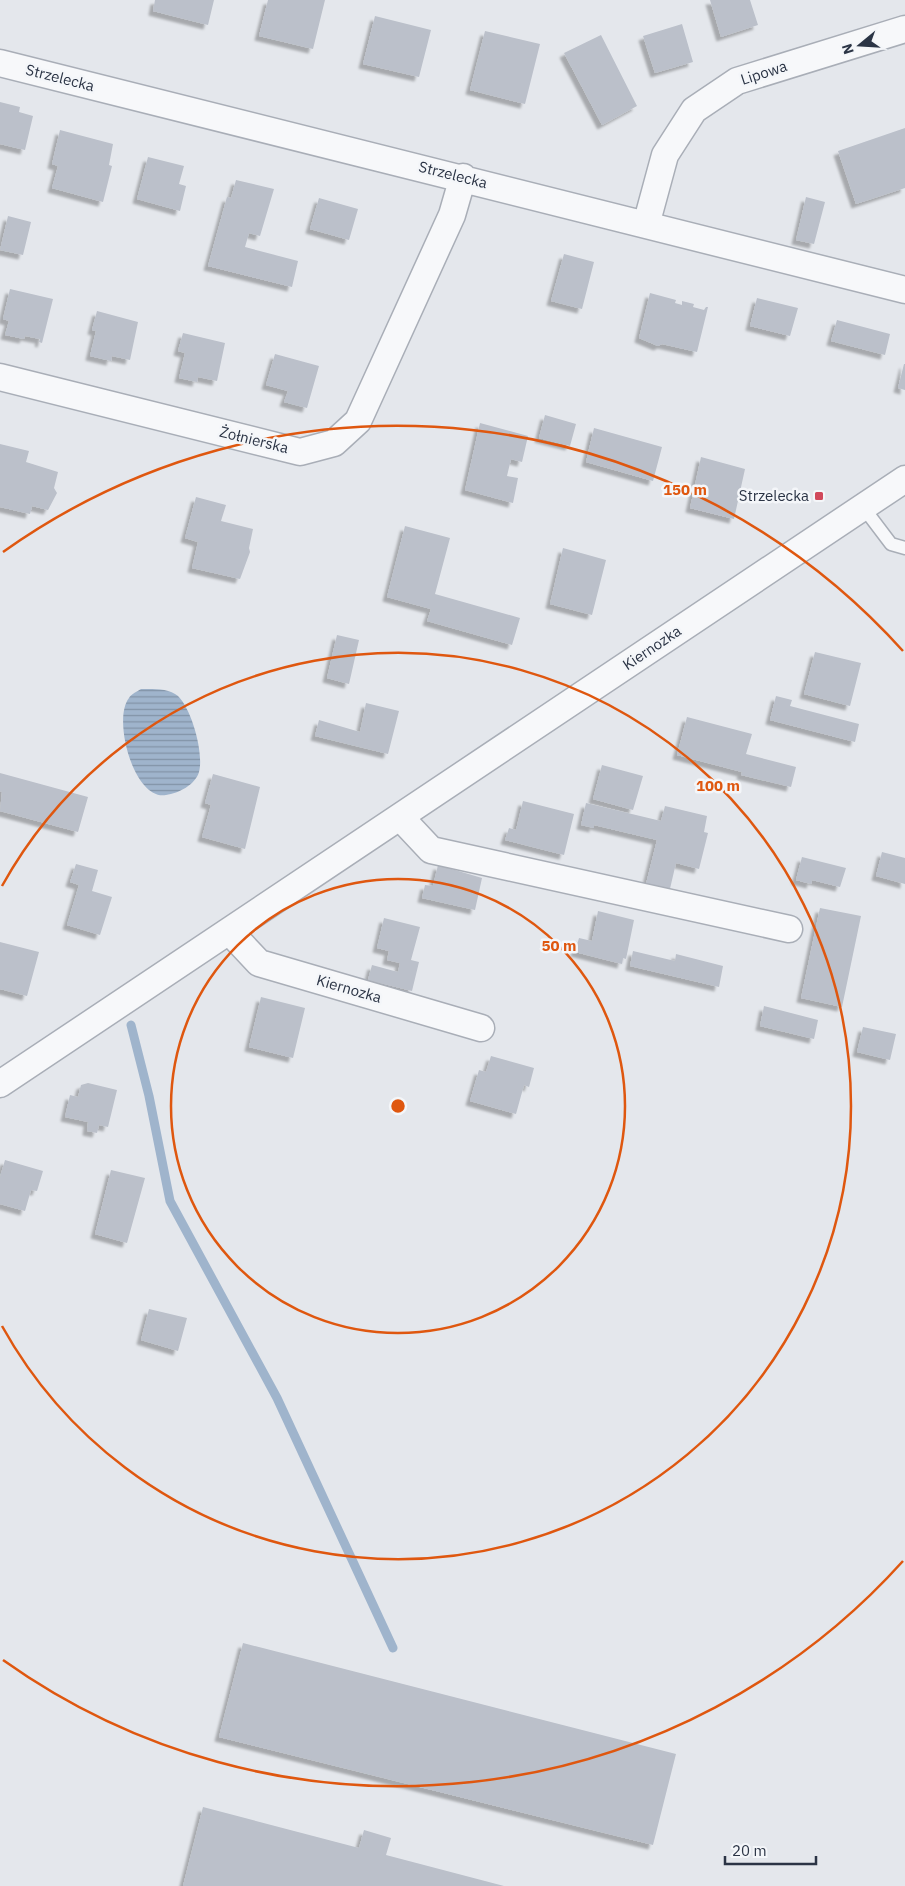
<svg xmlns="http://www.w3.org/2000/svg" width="905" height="1886" font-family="'IBM Plex Sans',sans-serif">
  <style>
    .water { fill: url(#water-rules) }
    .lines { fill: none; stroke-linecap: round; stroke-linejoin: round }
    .stream { stroke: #9fb4cc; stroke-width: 9 }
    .building { fill: #bbc0ca; filter: url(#shadow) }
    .lane-casing { stroke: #a9aeb7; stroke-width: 15 }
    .street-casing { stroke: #a9aeb7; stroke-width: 29 }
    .lane { stroke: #f7f8fa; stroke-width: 12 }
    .street { stroke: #f7f8fa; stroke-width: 26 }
    .ring { fill: none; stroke: #df570f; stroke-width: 2.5 }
    .poi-dot { fill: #d1495b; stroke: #f4f6f9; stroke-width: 2 }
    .labels { text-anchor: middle; stroke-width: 5; stroke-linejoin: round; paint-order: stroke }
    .street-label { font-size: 15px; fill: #2b3445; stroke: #f4f6f9 }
    .poi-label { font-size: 15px; fill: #2b3445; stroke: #f4f6f9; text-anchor: end }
    .centre { fill: #df570f; stroke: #f4f6f9; stroke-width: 2.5 }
    .ring-label { font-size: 15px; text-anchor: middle; font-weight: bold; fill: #df570f; stroke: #f4f6f9; stroke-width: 5; stroke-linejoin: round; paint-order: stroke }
  </style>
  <defs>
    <pattern id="water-rules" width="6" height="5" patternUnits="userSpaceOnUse" patternTransform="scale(1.25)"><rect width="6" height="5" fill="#9fb4cc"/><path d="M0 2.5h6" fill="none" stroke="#8293a7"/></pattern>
    <filter id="shadow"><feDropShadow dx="-4.5" dy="4.5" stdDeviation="1" flood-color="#0004"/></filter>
  </defs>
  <rect width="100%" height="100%" fill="#e4e7ec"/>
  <path class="water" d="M141,689C152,689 169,688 178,696C192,710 204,753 199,772C195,785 179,793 166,795C134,801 112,719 129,698C131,694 138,691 141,689Z"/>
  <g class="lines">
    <path class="stream" d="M131,1025L149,1096L170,1201L277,1398L393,1648"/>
  </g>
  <path class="building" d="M155,0H214L208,25L153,11Z
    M268,0H325L313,49L259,36Z
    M710,0H750L758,25L721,37Z
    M375,16L431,30L419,77L363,64Z
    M682,24L693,62L655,73L643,36Z
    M485,31L540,44L525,104L470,90Z
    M601,35L637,106L602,125L564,53Z
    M0,102L20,107L19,112L33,116L25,150L0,144Z
    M905,128V188L856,204L838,151Z
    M60,130L113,144L109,165L112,166L103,202L52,188L58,166L52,164Z
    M148,157L184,166L179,184L186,186L180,211L137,199Z
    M236,180L274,189L260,236L249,233L245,247L298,261L292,287L208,266L227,197L231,198Z
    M806,197L825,202L814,244L796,240Z
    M319,198L358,209L349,240L310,229Z
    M8,216L31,222L23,255L0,250Z
    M564,254L594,262L582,309L551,301Z
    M10,289L53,299L42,343L39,342L40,339L25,336L24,339L5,335L9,321L3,319Z
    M650,293L676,300L675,303L682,305V301L694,304L693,307L704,310L706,307H708L697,352L662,344L658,346L639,338Z
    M757,298L798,308L790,336L750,326Z
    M97,311L138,322L130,360L112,356L111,361L90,356L96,331L92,330Z
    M837,320L890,334L885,355L831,341Z
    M183,333L225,343L217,381L198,377L197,382L179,378L185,353L178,351Z
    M275,354L319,366L307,408L284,402L288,391L266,385Z
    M904,364H905V390L898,388Z
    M545,415L576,424L570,446L539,438Z
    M480,423L528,436L522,462L511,459L507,476L518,478L513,503L465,490Z
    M594,428L662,447L653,481L586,462Z
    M0,444L29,451L26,462L58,472L54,488L57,493L48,510L32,506L30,514L0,507Z
    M701,457L745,469L734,519L690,508Z
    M196,497L226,505L221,521L253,529L249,548L250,552L240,579L192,568L198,542L185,538Z
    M405,526L450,538L435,594L520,618L512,645L427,621L431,609L387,597Z
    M563,548L606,560L592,615L550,604Z
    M337,635L359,640L349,684L327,678Z
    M815,652L861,663L850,706L804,694Z
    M776,696L792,700L790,706L859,724L855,742L770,720Z
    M366,703L399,711L388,754L315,736L319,720L360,732Z
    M687,717L752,734L746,754L796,767L791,787L741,775L742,772L677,755Z
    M602,765L643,776L633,810L593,799Z
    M0,773L88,797L78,832L0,811L2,792L0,791Z
    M213,774L260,787L245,849L202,837L211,805L205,803Z
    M523,801L574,814L564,855L505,840L509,828L516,830Z
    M586,803L661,821L665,806L707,816L704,832L708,833L699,869L676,863L669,893L645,888L657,840L594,825V828L581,825Z
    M882,852L905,858V884L876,876Z
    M802,857L846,868L840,887L812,880L811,884L796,880Z
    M76,864L98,870L92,891L112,897L100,935L67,925L79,885L70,882Z
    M438,865L482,878L475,910L422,898L425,885L433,886Z
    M820,908L861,916L842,1007L801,998Z
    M598,911L634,920L626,959L623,958L622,964L575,952L579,938L592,941Z
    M384,918L420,927L411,960L419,962L412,991L368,980L372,965L398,972L400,963L387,960L389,951L377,948Z
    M0,942L39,952L27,996L0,989Z
    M633,951L675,961L676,954L723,966L719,987L630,966Z
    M261,997L305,1008L293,1058L249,1047Z
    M764,1006L818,1020L814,1039L760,1026Z
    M863,1027L896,1034L890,1060L857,1052Z
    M491,1056L534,1068L529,1087L524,1085L516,1114L470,1101L479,1070L486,1072Z
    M88,1083L117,1090L108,1127L99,1125L97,1133L87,1131L88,1122L65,1117L70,1095L78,1097L81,1085Z
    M5,1160L43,1171L37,1191L31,1190L25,1211L0,1204V1177Z
    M111,1170L145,1178L127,1243L95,1234Z
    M149,1309L187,1318L178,1351L141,1340Z
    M243,1643L676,1754L653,1845L219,1737Z
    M203,1807L359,1848L364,1830L391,1838L386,1855L504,1886H183Z"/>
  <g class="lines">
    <g class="lane-casing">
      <path id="lane" d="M863,507L891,544L905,548"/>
    </g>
    <g class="street-casing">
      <path id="street" d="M0,63L905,290
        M646,225L665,155L694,110L737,81L905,29
        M0,377L300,452L334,443L358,421L452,215L463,177
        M400,817L431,850L789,929
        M229,931L259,963L481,1028
        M0,1084L905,479"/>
    </g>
    <use href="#lane" class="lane"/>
    <use href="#street" class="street"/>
  </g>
  <g class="ring">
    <circle cx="398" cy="1106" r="227"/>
    <path d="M2 886A453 453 0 1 1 2 1326"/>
    <path d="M903 1561A680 680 0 0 1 3 1660M3 552A680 680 0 0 1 903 651"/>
  </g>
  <rect class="poi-dot" x="814" y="491" width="10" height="10" rx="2.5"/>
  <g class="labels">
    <g class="street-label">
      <text transform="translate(764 73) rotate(-18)" y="5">Lipowa</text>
      <text transform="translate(60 78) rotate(14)" y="5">Strzelecka</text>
      <text transform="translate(453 175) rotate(14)" y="5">Strzelecka</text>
      <text transform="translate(254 440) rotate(14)" y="5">Żołnierska</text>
      <text transform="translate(652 648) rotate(-34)" y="5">Kiernozka</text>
      <text transform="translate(349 989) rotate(16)" y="5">Kiernozka</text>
    </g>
    <g class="poi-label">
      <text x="809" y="501">Strzelecka</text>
    </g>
  </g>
  <circle cx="398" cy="1106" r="8" class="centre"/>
  <g class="ring-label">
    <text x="685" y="495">150 m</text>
    <text x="718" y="791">100 m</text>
    <text x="559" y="951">50 m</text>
  </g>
  <g transform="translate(860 45) rotate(252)" stroke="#f4f6f9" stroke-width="4" paint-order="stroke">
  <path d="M0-4L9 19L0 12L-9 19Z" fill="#2b3445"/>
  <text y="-8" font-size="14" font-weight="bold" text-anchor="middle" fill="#2b3445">N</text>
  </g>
  <path d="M725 1856v8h91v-8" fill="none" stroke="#2b3445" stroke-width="2.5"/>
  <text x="732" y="1856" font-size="15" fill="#2b3445" stroke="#f4f6f9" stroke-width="4" paint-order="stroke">20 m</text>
</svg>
